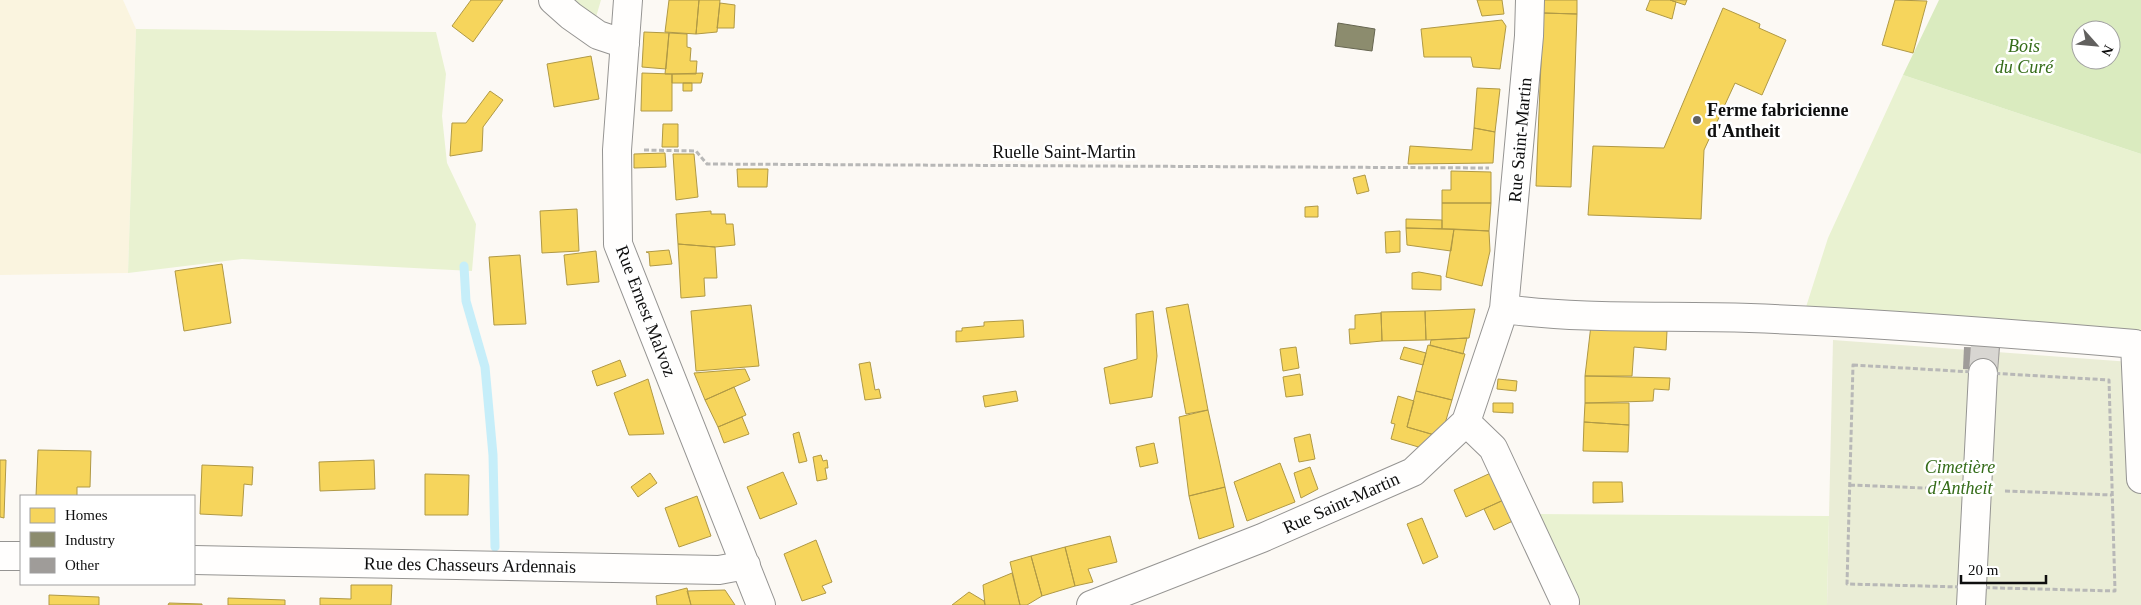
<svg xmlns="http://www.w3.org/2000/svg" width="2141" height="605" font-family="Georgia,serif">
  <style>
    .farmland { fill: #faf4df }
    .green { fill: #e9f2d1 }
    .forest { fill: #daebbf; fill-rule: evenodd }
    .cemetery { fill: #eaedd6 }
    .homes { fill: #f6d55c; stroke: #b09945 }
    .industry { fill: #8c8c6e; stroke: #666651 }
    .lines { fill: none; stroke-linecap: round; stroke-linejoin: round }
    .stream { stroke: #c6eef9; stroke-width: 9 }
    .building { fill: #9f9c99 }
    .minor-tunnel { stroke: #d8d6d2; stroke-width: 28; stroke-dasharray: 28 14; stroke-linecap: butt }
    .minor-casing { stroke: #959492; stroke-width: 30 }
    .path { stroke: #b8b8b7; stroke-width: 3; stroke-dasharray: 5 2.5; stroke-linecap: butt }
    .minor { stroke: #fffefd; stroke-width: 28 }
    .poi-dot { fill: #61605e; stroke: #fff; stroke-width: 2 }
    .labels { text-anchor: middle; stroke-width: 5; stroke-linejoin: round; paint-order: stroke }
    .park-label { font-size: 18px; font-style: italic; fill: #356c19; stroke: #fff }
    .poi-label { font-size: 18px; font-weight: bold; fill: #0e0e0e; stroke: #fff; text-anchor: start }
    .street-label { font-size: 18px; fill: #0e0e0e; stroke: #fff }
  </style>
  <rect width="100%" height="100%" fill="#fcf9f4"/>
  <path class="farmland" d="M0,0H123L136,29L128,273L0,275Z"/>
  <path class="green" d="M568,0H601L596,17Z
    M136,29L436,32L446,74L442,116L447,163L476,224L472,271L242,259L128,273Z
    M1903,75L2141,154V332L1806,307L1828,238Z
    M1534,514L1829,516L1827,605H1557Z"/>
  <path class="forest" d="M1939,0H2141V154L1903,75ZM2081,30H2111V60H2081Z"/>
  <path class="cemetery" d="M1833,340L2131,362L2141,484V605H1827Z"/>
  <path class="homes" d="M471,0H503L473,42L452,26Z
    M669,0H699L696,34L665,32Z
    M699,0H720L717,32L696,34Z
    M1477,0H1502L1504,14L1482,16Z
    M1543,0H1577V14L1543,13Z
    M1650,0H1670L1676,2L1672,19L1646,10Z
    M1670,0H1687L1685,5Z
    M1895,0L1927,1L1913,53L1882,45Z
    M720,3L735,5L734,28H717Z
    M1723,8L1760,24L1759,28L1786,40L1762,95L1735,83L1704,150L1701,219L1588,215L1593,146L1664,148Z
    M1543,13L1577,14L1571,187L1536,186Z
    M1502,20L1506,26L1500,69L1473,67L1471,57H1424L1421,29Z
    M644,32L669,33L666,69L642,67Z
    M669,33L687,34V47L691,48L690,61H697L696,74H665Z
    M591,56L599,99L554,107L547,64Z
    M642,73L672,74V111H641Z
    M703,73L701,83H672V74Z
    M683,83H692V91H683Z
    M1477,88L1500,89L1495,132L1474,128Z
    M490,91L503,100L483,127L482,151L450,156L452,123H466Z
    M663,124H678V147H662Z
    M1474,128L1495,132L1493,163L1408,164L1410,146L1472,150Z
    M665,153L666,167L634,168V154Z
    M673,154H694L698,197L676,200Z
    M737,169H768L767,187H738Z
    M1451,171L1491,172V203H1442V190H1451Z
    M1365,175L1369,191L1357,194L1353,178Z
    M1442,203H1491L1489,231L1442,229Z
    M1318,206V217H1305V207Z
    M577,209L579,251L542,253L540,211Z
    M711,211V214H725L726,224H733L735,245L715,247L678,244L676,214Z
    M1406,219L1442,220V229L1406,228Z
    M1406,228L1454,229L1451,251L1407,245Z
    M1454,229L1489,231L1490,251L1482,286L1446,277Z
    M1400,231V252L1386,253L1385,232Z
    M678,244L715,247L717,278H704L705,296L681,298Z
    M669,250L672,264L650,266L649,253L646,252Z
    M596,251L599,282L567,285L564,255Z
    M520,255L526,324L494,325L489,257Z
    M222,264L231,323L184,331L175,271Z
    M1419,272L1441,276V290L1412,289V273Z
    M1188,304L1208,410L1186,414L1166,308Z
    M751,305L759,366L696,371L691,311Z
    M1475,309L1469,338L1426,340L1425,311Z
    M1153,311L1157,356L1152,397L1110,404L1104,368L1137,359L1136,314Z
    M1425,311L1426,340L1382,341L1381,312Z
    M1381,313L1382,341L1350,344L1349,329H1355V315Z
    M1023,320L1024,337L956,342V331H962V328L984,326V322Z
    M1591,325L1667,331L1666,350L1634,347L1632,376H1585Z
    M1467,338L1463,354L1430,345L1431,340Z
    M1428,345L1465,354L1452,400L1416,391Z
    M1296,347L1299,368L1283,371L1280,349Z
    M1404,347L1426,353L1423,365L1400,359Z
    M620,360L626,376L597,386L592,371Z
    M870,362L875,390L879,389L881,398L865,400L859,364Z
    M745,369L750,380L705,400L694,373Z
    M1300,374L1303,395L1286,397L1283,377Z
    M1585,376L1670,378L1669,390L1654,389L1653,401L1585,403Z
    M648,379L664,434L629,435L614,393Z
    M1498,379L1517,381L1516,391L1497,389Z
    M734,387L746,415L718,427L705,400Z
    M1016,391L1018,401L985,407L983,396Z
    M1416,391L1452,400L1441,437L1407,427Z
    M1398,396L1414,401L1407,427L1438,436L1431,443L1424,442L1422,448L1391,439L1395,424L1391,423Z
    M1493,403H1513V413L1493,412Z
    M1585,403H1629V425L1584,422Z
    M1208,410L1225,487L1189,496L1179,417Z
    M742,417L749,434L724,443L718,427Z
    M1584,422L1629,425L1628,452L1583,451Z
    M799,432L807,461L799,463L793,434Z
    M1310,434L1315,459L1299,462L1294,438Z
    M1154,443L1158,463L1140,467L1136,447Z
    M38,450L91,451L90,487H77V496H36Z
    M821,455L823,461L827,460L828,468H825L827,479L817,481L813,457Z
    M0,460H6L4,518L0,517Z
    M374,460L375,489L320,491L319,462Z
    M1280,463L1295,502L1247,521L1234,482Z
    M202,465L253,467L252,485L244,484L242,516L200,514Z
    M1310,467L1318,489L1301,498L1294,473Z
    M1495,471L1508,498L1466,517L1454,490Z
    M783,472L797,504L760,519L747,487Z
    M650,473L657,483L638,497L631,487Z
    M425,474L469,475L468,515H425Z
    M1593,482H1622L1623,502L1593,503Z
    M1225,487L1234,527L1199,539L1189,496Z
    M697,496L711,536L679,547L665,508Z
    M1508,498L1517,519L1494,530L1484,509Z
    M1422,518L1438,557L1423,564L1407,524Z
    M1110,536L1117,562L1088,569L1093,582L1075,586L1065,547Z
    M816,540L832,582L822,586L826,593L802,601L784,554Z
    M1065,547L1075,586L1042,596L1031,556Z
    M1031,556L1042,596L1027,605H1020L1010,562Z
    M1012,573L1020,605H985L983,585Z
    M351,585H392L391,605H320V598L351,599Z
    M687,588L691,605H657L656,596Z
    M725,590L735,605H691L687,591Z
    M969,592L984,601L985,605H952Z
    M49,595L99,597V605H49Z
    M228,598L285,600V605H228Z
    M169,603L202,604V605H168Z"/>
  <path class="industry" d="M1338,23L1375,29L1372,51L1335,46Z"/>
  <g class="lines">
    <path class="stream" d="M464,266L466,301L485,367L493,455L495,547"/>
  </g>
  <path class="building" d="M1964,347L2000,348L1998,371L1963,369Z"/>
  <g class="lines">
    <path class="minor-tunnel" d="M1983,373L1986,331"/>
    <g class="minor-casing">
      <path id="minor" d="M553,0L571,16L598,35L625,44
        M628,0L617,150L618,244L761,605
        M1504,309C1586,320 1668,315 1750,318C1879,323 2007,333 2135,344L2141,347
        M2135,344L2141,479
        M1466,422L1493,448L1565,602
        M0,556H21
        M194,560L719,570L746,565
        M1091,605L1262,538L1413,472L1466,422L1504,309L1529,36L1530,0
        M1971,605L1983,373"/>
    </g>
    <path class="path" d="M644,150L696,151L707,164L1489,168
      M1853,365L2109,380L2115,591L1847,584Z
      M1850,485L1949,489
      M2005,491L2112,495"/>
    <use href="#minor" class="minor"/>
  </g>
  <circle class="poi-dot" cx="1697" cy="120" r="5"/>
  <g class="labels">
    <g class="park-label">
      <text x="2024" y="52">Bois<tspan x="2024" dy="21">du Curé</tspan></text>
      <text x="1960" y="473">Cimetière<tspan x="1960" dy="21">d'Antheit</tspan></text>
    </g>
    <g class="poi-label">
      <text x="1707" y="116">Ferme fabricienne<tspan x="1707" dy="21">d'Antheit</tspan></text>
    </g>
    <g class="street-label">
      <text transform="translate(1520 140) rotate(-85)" y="6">Rue Saint-Martin</text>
      <text x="1064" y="158">Ruelle Saint-Martin</text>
      <text transform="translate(646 311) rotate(69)" y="6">Rue Ernest Malvoz</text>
      <text transform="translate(1341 503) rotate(-24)" y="6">Rue Saint-Martin</text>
      <text transform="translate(470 565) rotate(1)" y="6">Rue des Chasseurs Ardennais</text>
    </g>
  </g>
  <rect x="20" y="495" width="175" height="90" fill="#ffffff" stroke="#9f9f9f"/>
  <rect x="30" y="508" width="25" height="15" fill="#f6d55c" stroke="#9f9f9f"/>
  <text x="65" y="520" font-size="15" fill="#0e0e0e">Homes</text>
  <rect x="30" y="532" width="25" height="15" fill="#8c8c6e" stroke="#9f9f9f"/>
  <text x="65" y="545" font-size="15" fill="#0e0e0e">Industry</text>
  <rect x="30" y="558" width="25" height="15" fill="#9f9c99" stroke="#9f9f9f"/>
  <text x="65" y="570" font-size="15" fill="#0e0e0e">Other</text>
  <g transform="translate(2096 45) rotate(117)"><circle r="24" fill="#ffffff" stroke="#9f9f9f"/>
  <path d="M0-4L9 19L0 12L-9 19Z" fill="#61605e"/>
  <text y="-8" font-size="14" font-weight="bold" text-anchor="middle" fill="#0e0e0e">N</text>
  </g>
  <path d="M1961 575v8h85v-8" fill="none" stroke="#0e0e0e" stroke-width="2.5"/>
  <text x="1968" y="575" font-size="15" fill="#0e0e0e" stroke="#ffffff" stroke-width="4" paint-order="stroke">20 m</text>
</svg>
